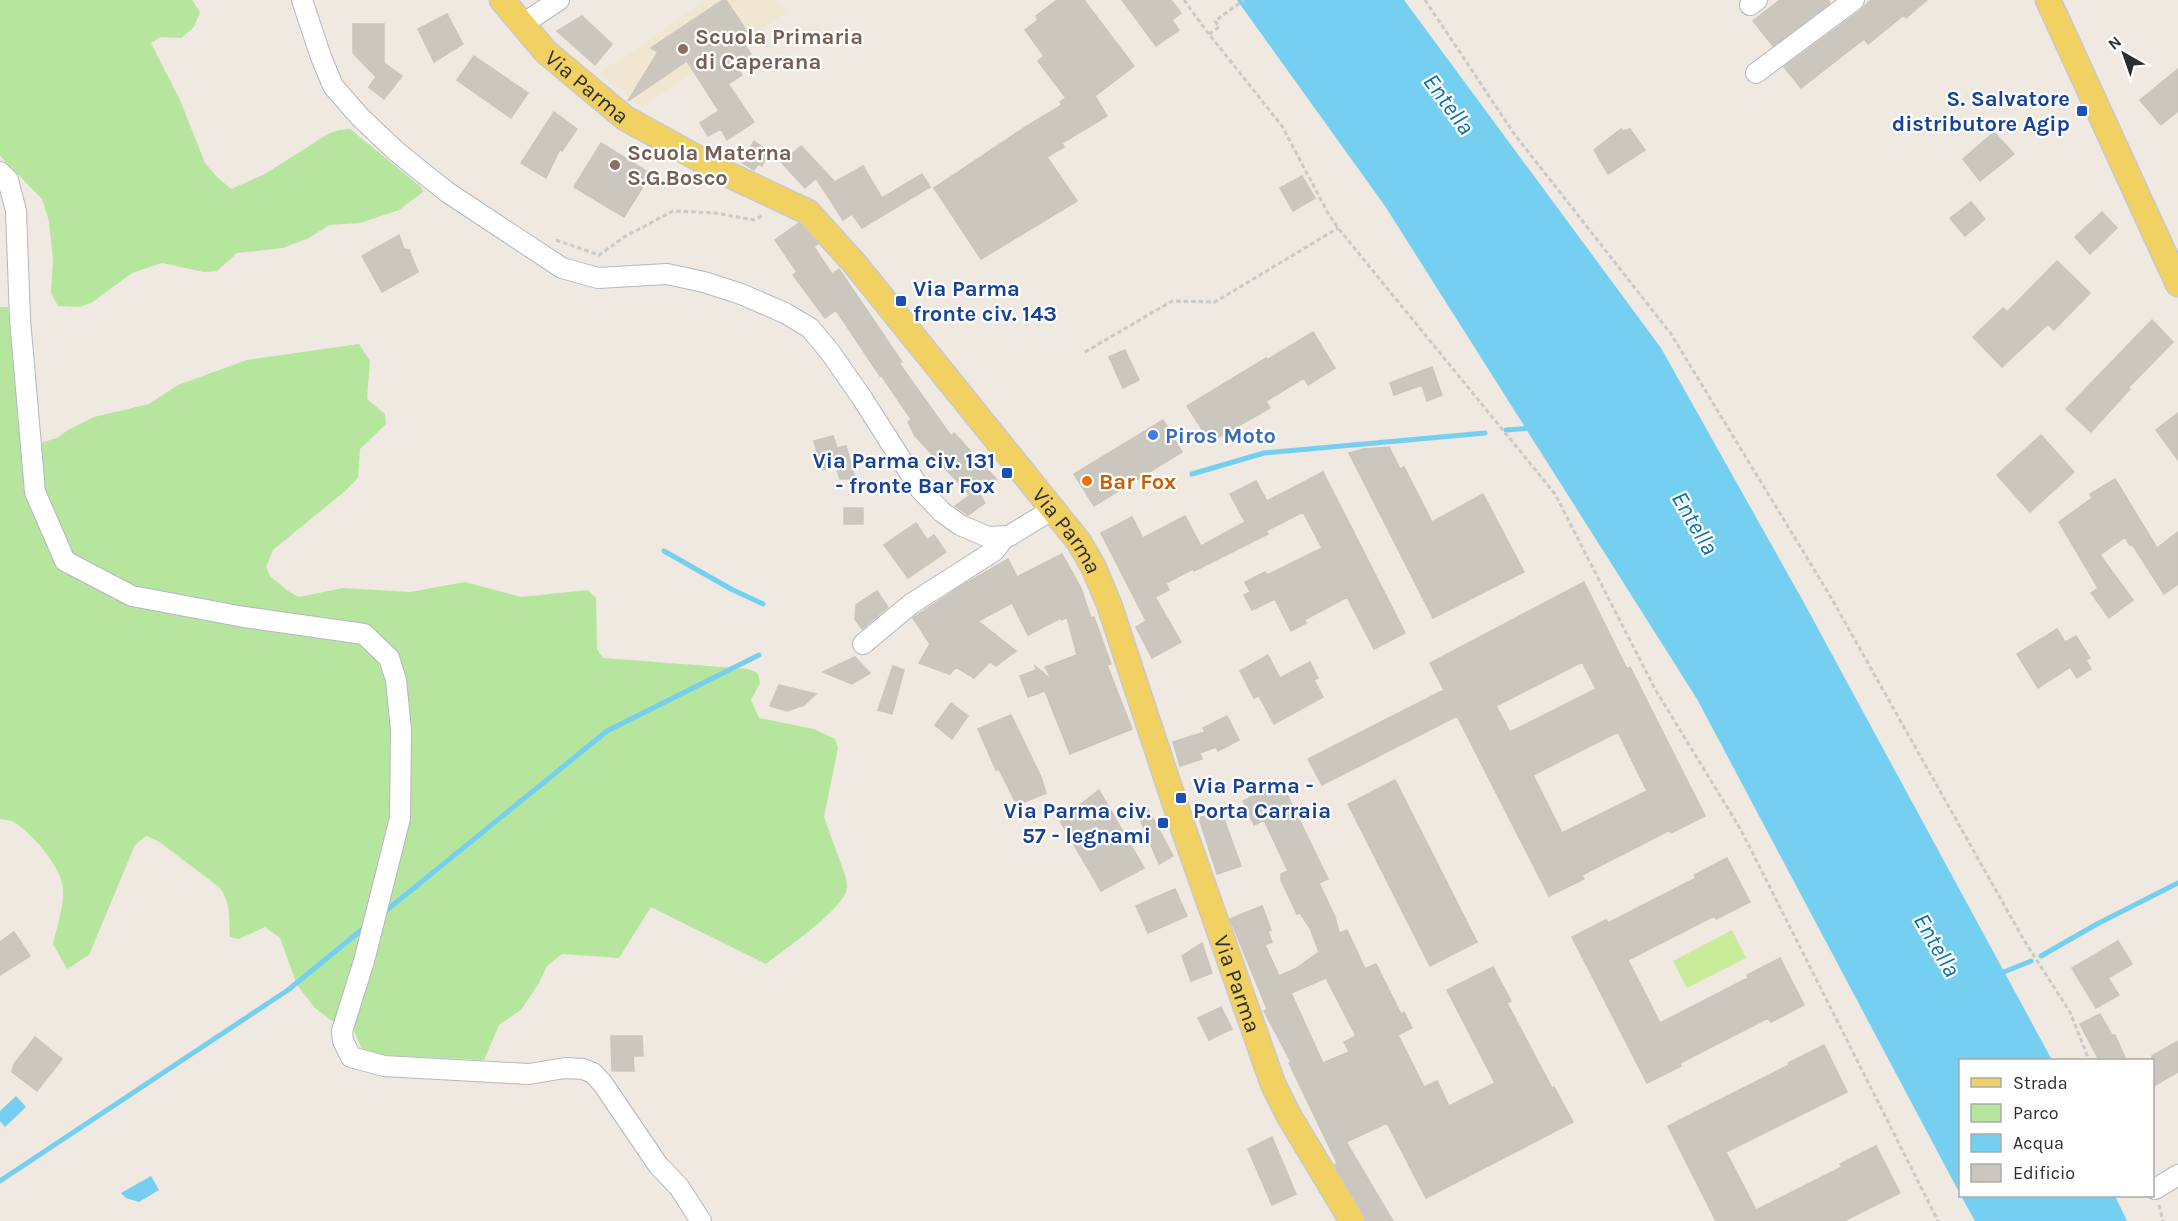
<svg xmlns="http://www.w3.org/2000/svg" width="2178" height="1221" font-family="Karla,sans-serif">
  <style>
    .education { fill: #f0e6d1 }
    .green { fill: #b6e59e }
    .pitch { fill: #c9ec9a }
    .water { fill: #75cff0 }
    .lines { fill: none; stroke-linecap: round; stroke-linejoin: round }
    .stream { stroke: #75cff0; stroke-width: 5 }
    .building { fill: #cbc7bf; stroke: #cbc5ba; stroke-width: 1.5; fill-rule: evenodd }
    .minor-casing { stroke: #b4b7c1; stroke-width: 22 }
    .major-casing { stroke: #c9c9c9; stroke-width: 27 }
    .path { stroke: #c9c9c9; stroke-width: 3; stroke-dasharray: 4.5 3; stroke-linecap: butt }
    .minor { stroke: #fff; stroke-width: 20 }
    .major { stroke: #f2d163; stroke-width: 24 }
    .education-dot { fill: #8d6e63; stroke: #fff; stroke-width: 2 }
    .transit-dot { fill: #1a4fb4; stroke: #fff; stroke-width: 2 }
    .shop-dot { fill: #3f7fe0; stroke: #fff; stroke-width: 2 }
    .food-dot { fill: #e8710a; stroke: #fff; stroke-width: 2 }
    .labels { text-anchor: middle; stroke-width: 4.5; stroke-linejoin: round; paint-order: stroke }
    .education-label { font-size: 22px; font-weight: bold; fill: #785e54; stroke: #fff; text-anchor: start }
    .street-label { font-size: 22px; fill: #2e2e2e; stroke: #fff }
    .transit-label { font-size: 22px; font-weight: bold; fill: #164399; stroke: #fff; text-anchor: end }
    .shop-label { font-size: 22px; font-weight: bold; fill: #366cbe; stroke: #fff; text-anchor: start }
    .food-label { font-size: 22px; font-weight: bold; fill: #c56008; stroke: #fff; text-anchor: start }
    .water-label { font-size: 24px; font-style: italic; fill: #0d6fa3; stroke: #fff }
  </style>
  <rect width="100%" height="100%" fill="#efe9e1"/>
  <path class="education" d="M704,0H778L787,12L641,106L599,73L648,41Z"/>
  <path class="green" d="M0,0H192L200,12L194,27L181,38L160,37L151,43L180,100L205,163L216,176L231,189L265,174L328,134L339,130L350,129L421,187L423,192L399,210L360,223L329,225L309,238L283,248L237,253L217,271L204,272L162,263L132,273L91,303L79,307L58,306L51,293L53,260L49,221L42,199L0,156Z
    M0,307H8L23,448L57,438L68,430L94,417L149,404L178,385L247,360L359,344L370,361L367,399L385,414L386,424L360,449L358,478L345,491L273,550L266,567L270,576L288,591L299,597L343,588L410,592L465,582L521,597L588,590L596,598L597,649L603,658L748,669L758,673L760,683L751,700L759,718L814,729L835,739L838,748L824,817L845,875C847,881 848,888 845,894C835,915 786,948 766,964L651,907L619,958L562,954L547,966L539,983L521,1010L499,1025L484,1060L381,1055L361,1048L353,1028L336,1024L315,1008L297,985L280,938L265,927L239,939L230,937C229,919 231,901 219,887L158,841L146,836L135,845L89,955L67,969L53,944C57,926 64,907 63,888C62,868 31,832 14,822C10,820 5,820 0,819Z"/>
  <path class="pitch" d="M1732,930L1746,958L1687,988L1673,961Z"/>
  <path class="water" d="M1237,0H1404L1661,348L1803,601L2052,1060H1960V1194L1697,699L1385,206Z
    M16,1096L26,1107L5,1127L0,1121V1111Z
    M151,1176L159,1190L139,1202L126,1198L121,1193Z
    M1961,1196H2115L2127,1221H1975Z"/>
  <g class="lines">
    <path class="stream" d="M1506,430L1531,428
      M1192,474L1264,453L1485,433
      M664,551L731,589L763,604
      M382,914L607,731L759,655
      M2041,956L2097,924L2178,883
      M1999,974L2031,961
      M0,1181L288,990L365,927"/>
  </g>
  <path class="building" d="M723,0H726L750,36L742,41L751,54L735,64L742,75L728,84L754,122L727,140L721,129L708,136L700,123L719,111L687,61L628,101L658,52L651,48Z
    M1057,0H1084L1134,66L1095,96L1107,116L1062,143L1064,147L1047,157L1077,201L981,259L934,188L1027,126L1062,105L1060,102L1066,98L1038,61L1044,56L1025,30L1038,20L1036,16Z
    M1122,0H1171L1181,13L1172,20L1179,30L1156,46Z
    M1780,0H1828L1830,3L1773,46L1753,21Z
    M1871,0H1927L1906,18L1904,15L1868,44L1864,39L1801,88L1784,67L1861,10Z
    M447,14L463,44L434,62L418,29Z
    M582,16L612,44L595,65L557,31Z
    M353,24H384V63L402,76L384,99L369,87L376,77L353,53Z
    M474,56L528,93L511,118L457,80Z
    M2178,69V111L2161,125L2140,100Z
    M554,112L577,129L562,151L560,149L546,178L521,163Z
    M1621,129L1623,131L1630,129L1645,150L1608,174L1594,150Z
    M1994,132L2014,154L1980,181L1963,159Z
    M754,141L769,152L762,166L758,164L754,170L741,162Z
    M601,143L651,174L624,217L574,187Z
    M801,146L835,182L863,166L882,198L922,174L930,187L862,228L852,214L843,220L816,178L805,188L782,163Z
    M1302,176L1315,198L1293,211L1280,188Z
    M1971,202L1985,219L1965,236L1950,218Z
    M2102,212L2117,228L2090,254L2075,237Z
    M799,223L818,244L814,247L832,274L839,269L902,362L899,363L951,436L954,433L997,480L980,495L985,503L968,515L955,506L970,495L915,436L908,422L911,419L881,375L880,376L836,310L825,318L793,275L797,272L775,240Z
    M399,235L404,249L409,250L418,272L382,292L362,256Z
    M2057,261L2090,293L2054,330L2048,324L2002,367L1973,337L2003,308L2007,312Z
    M2152,320L2173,342L2128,388L2130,389L2091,432L2066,409Z
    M1313,332L1335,368L1308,385L1304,378L1266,401L1270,408L1210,442L1187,406L1266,358L1267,360Z
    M1125,350L1139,380L1123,388L1109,357Z
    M1432,367L1442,395L1427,401L1422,385L1394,395L1390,383Z
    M2178,413V460L2156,430Z
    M1163,420L1182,452L1094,506L1074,474Z
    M2041,435L2074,472L2030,512L1997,475Z
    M833,436L837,448L846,446L855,479H840L836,466L822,470L814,441Z
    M1389,447L1400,469L1404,467L1432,522L1483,494L1524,572L1433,618L1349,453L1364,449Z
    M1323,472L1405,633L1374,649L1347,597L1304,620L1306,623L1291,631L1275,599L1252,610L1244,595L1250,592L1245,582L1265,572L1267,575L1322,548L1303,512L1266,531L1268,534L1194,571L1193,569L1166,583L1169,590L1155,597L1181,642L1152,658L1136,627L1146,621L1101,533L1132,517L1143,538L1185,516L1201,546L1245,522L1230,494L1256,481L1267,501Z
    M2115,479L2157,548L2178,532V584L2164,594L2132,544L2130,545L2125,537L2100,555L2133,600L2109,618L2091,593L2098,588L2059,522L2092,498L2090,494Z
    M844,508H863V524H844Z
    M916,523L927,540L934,535L946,552L908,578L884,545Z
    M1062,554L1081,588L1091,618L1094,617L1111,664L1107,665L1132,729L1070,754L1045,691L1028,697L1020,676L1036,670L1035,666L1052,680L1045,667L1077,655L1067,617L1062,620L1061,618L1028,635L1012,603L978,621L1016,651L996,666L990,662L974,678L956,667L950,674L919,663L930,644L913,618L963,585L1008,559L1017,577Z
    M1584,582L1627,669L1630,667L1705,816L1671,833L1670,830L1582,875L1584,879L1549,896L1457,716L1322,785L1308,759L1444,690L1430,663ZM1582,662L1596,689L1510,732L1496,706ZM1618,732L1647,791L1562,833L1533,775Z
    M877,591L888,607L862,629L855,619L856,605Z
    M2057,629L2065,642L2076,636L2090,658L2086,660L2091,669L2077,678L2070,667L2038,688L2017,654Z
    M1268,655L1280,678L1310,662L1318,678L1314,680L1323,697L1274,724L1259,696L1254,698L1240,671Z
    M855,657L870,673L852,684L823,672Z
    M893,666L904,670L892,714L878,710Z
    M779,685L816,694L804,705L787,711L770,706Z
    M951,703L968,716L952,739L935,725Z
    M1011,715L1041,777L1046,793L1017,805L999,769L996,770L978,729Z
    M1227,716L1239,740L1218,751L1216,747L1200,753L1202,759L1180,766L1173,742L1205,732L1203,728Z
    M1395,780L1477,942L1430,966L1348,804Z
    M1281,782L1328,879L1319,883L1335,917L1339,933L1347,930L1365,969L1376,964L1401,1014L1404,1012L1412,1028L1398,1035L1424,1087L1437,1081L1449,1106L1495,1083L1447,990L1493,967L1511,1001L1507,1003L1552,1088L1554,1087L1573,1122L1426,1198L1387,1123L1346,1142L1393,1221H1366L1364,1214L1335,1165L1337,1163L1289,1063L1291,1062L1264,1011L1267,1009L1230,919L1262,906L1271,930L1268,931L1272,942L1265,945L1279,976L1295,969L1319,952L1310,928L1300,913L1297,914L1281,880V874L1288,871L1264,820L1254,825L1243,801ZM1326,978L1356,1036L1344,1042L1349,1052L1323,1063L1291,993Z
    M1099,790L1144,868L1101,891L1059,819L1070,813Z
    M1148,809L1173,856L1159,864L1138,814Z
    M1221,811L1241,866L1217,874L1199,818Z
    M1727,858L1750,902L1716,919L1714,916L1628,960L1660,1023L1748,978L1747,975L1780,958L1804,1005L1771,1022L1768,1018L1680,1063L1681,1066L1647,1083L1572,937L1606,920L1608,923L1696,878L1694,875Z
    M1175,889L1187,916L1148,933L1136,906Z
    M14,932L30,956L0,975V942Z
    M2118,941L2132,964L2108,978L2119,995L2096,1008L2072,968Z
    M1202,943L1212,973L1191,981L1182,956Z
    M1221,1007L1232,1029L1209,1040L1198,1018Z
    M2100,1014L2112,1035H2115L2126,1060H2099L2080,1024Z
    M611,1036H642L643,1056H633L634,1071H612Z
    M35,1037L62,1059L37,1091L12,1072L14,1064Z
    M2178,1041V1072L2152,1087V1056Z
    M1824,1045L1847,1092L1726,1152L1756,1210L1842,1167L1840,1164L1876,1146L1900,1193L1844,1221H1716L1668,1126L1789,1065L1788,1063Z
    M1272,1137L1296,1194L1272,1205L1248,1149Z"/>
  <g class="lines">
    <g class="minor-casing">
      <path id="minor" d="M302,0L321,57L333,86L360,117L397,152L447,192L562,268L598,278L667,274L704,282L741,294L785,313L810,328L830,352L862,398L920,489L942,512L960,525L988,537L1009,536L1053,509
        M1750,5L1757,0
        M521,25L559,0
        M1756,73L1854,0
        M0,172L8,180L16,211L20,319L35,492L65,561L132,596L244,617L364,634L389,658L396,680L401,730L400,818L364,961L342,1031L343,1041L351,1057L384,1066L529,1074L565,1068L583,1069L593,1073L603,1084L658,1165L679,1187L701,1221
        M863,644L911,604L994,551L1005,537
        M2155,1189L2178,1175"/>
    </g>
    <g class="major-casing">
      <g id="major">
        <path id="s1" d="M502,0L546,52L625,118L721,171L808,212L855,264L1079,542L1093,566L1109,604L1181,822L1273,1084L1289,1116L1352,1221"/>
        <path d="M2048,0L2178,284"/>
      </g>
    </g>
    <path class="path" d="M1184,0L1205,29L1282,126L1329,215L1338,228L1555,494L1655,689L1741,830L1938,1221
      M1425,0L1515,135L1671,334L1829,594L2025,942L2070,1012L2089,1060
      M1209,34L1219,27L1215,21L1244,0
      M556,240L599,255L624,237L673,211L715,213L754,220L764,215
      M1085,352L1172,301L1215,302L1338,228
      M2159,1205L2163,1221"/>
    <use href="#minor" class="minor"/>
    <use href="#major" class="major"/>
  </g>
  <g class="education-dot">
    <circle cx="683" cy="49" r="6"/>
    <circle cx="615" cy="165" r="6"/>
  </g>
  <g class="transit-dot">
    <rect x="2076" y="105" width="12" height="12" rx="3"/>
    <rect x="895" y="295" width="12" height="12" rx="3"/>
    <rect x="1001" y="467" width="12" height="12" rx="3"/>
    <rect x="1175" y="792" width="12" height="12" rx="3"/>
    <rect x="1157" y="817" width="12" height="12" rx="3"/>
  </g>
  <circle class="shop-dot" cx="1153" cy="435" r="6"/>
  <circle class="food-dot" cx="1087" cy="481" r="6"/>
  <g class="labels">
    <g class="education-label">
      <text x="695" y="44">Scuola Primaria<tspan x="695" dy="25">di Caperana</tspan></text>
      <text x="627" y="160">Scuola Materna<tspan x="627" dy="25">S.G.Bosco</tspan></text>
    </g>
    <g class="street-label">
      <text dy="8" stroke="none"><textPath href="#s1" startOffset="122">Via Parma</textPath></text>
      <text dy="8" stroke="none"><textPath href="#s1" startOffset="788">Via Parma</textPath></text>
      <text dy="8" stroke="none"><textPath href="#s1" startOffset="1274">Via Parma</textPath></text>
    </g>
    <g class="transit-label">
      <text x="2070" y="106">S. Salvatore<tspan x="2070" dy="25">distributore Agip</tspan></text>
      <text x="913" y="296" text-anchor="start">Via Parma<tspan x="913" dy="25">fronte civ. 143</tspan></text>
      <text x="995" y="468">Via Parma civ. 131<tspan x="995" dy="25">- fronte Bar Fox</tspan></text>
      <text x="1193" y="793" text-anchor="start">Via Parma -<tspan x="1193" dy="25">Porta Carraia</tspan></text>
      <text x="1151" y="818">Via Parma civ.<tspan x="1151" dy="25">57 - legnami</tspan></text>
    </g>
    <g class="shop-label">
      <text x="1165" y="443">Piros Moto</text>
    </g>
    <g class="food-label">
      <text x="1099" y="489">Bar Fox</text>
    </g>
    <g class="water-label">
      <text transform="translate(1449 104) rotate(54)" y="8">Entella</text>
      <text transform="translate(1695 523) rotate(60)" y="8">Entella</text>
      <text transform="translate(1937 945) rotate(60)" y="8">Entella</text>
    </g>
  </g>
  <rect x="1959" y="1059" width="195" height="138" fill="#ffffff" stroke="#ababab" stroke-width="1.5"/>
  <rect x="1971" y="1078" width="30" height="9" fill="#f2d163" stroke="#ababab" stroke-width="1.5"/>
  <text x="2013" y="1089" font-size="18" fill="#2e2e2e">Strada</text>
  <rect x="1971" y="1104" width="30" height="18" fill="#b6e59e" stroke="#ababab" stroke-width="1.5"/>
  <text x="2013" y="1119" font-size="18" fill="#2e2e2e">Parco</text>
  <rect x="1971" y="1134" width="30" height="18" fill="#75cff0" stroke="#ababab" stroke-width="1.5"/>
  <text x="2013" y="1149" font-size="18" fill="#2e2e2e">Acqua</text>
  <rect x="1971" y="1164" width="30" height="18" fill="#cbc7bf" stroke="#ababab" stroke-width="1.5"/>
  <text x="2013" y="1179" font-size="18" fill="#2e2e2e">Edificio</text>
  <g transform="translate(2124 54) rotate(320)" stroke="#ffffff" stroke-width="4.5" paint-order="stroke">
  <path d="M0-4.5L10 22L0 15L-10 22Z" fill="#2e2e2e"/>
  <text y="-9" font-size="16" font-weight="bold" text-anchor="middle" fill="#2e2e2e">N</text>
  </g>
</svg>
